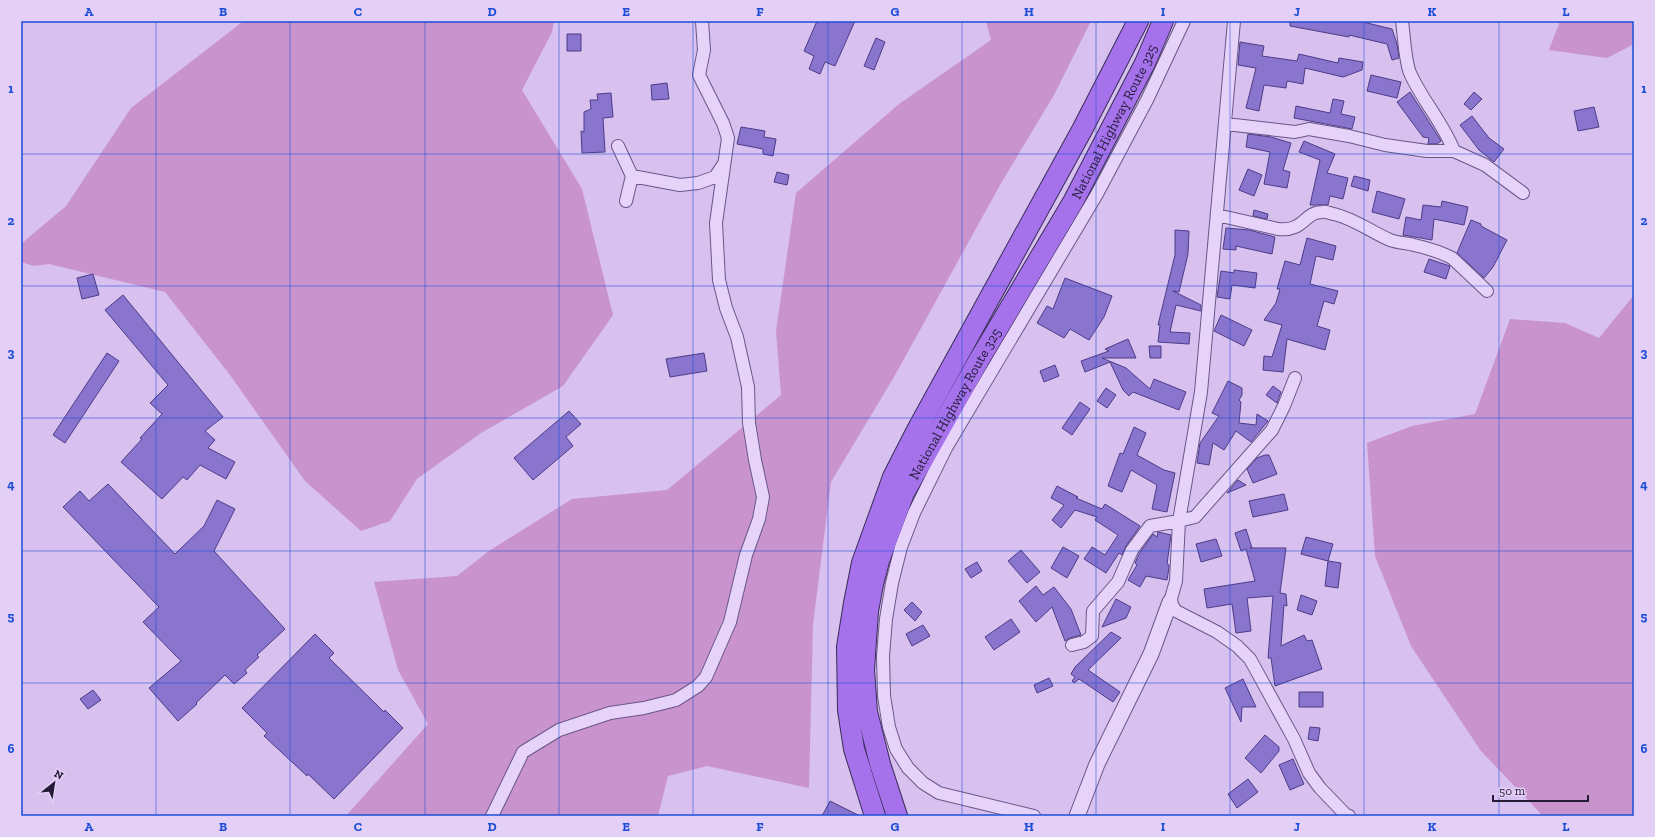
<svg xmlns="http://www.w3.org/2000/svg" width="1655" height="837" font-family="'Zilla Slab',serif">
  <style>
    .green { fill: #c993cd }
    .building { fill: #8974ce; stroke: #4c3c88 }
    .lines { fill: none; stroke-linecap: round; stroke-linejoin: round }
    .minor-casing { stroke: #685788; stroke-width: 14 }
    .tertiary-casing { stroke: #685788; stroke-width: 17 }
    .trunk-casing { stroke: #382c56; stroke-width: 22 }
    .minor { stroke: #e7d3fa; stroke-width: 12 }
    .tertiary { stroke: #e7d3fa; stroke-width: 15 }
    .trunk { stroke: #a572eb; stroke-width: 20 }
    .grid { fill: none; stroke: #1d4ed8; stroke-width: 1; stroke-opacity: 0.55 }
    .labels { text-anchor: middle; stroke-width: 4; stroke-linejoin: round; paint-order: stroke }
    .street-label { font-size: 14px; fill: #241c37; stroke: #e4cff6 }
    .neatline { fill: none; stroke: #1d4ed8; stroke-width: 1.5 }
    .grid-label { font-size: 13px; text-anchor: middle; font-weight: bold; fill: #1d4ed8 }
  </style>
  <rect width="100%" height="100%" fill="#d8c0ef"/>
  <path class="green" d="M255,21H554L552,32L522,90L582,189L613,315L563,386L481,433L417,479L390,521L361,531L305,481L230,375L165,292L49,264L34,266L21,262V244L66,206L131,108L241,23Z
    M986,21H1091L1054,95L1000,185L894,377L831,482L813,624L809,788L707,766L668,776L658,816H346L428,724L398,670L374,582L457,576L489,551L572,499L667,490L781,395L776,331L796,193L899,104L991,40Z
    M1560,21H1634V44L1607,58L1549,50Z
    M1634,295V816H1543L1481,751L1411,646L1375,556L1367,443L1412,426L1475,414L1510,319L1565,323L1599,338Z"/>
  <path class="building" d="M817,21H855L835,66L825,62L820,74L809,69L814,56L804,51Z
    M1290,21H1359L1392,29L1397,44L1399,58L1392,60L1387,44L1349,35V37L1290,26Z
    M567,34H581V51H567Z
    M876,38L885,42L874,70L864,66Z
    M1240,42L1264,46L1262,56L1297,61L1299,54L1338,63L1339,58L1363,62L1362,70L1343,77L1305,68L1303,84L1287,81L1286,88L1264,85L1259,111L1246,108L1256,68L1238,65Z
    M1371,75L1401,82L1397,98L1367,91Z
    M667,83L669,99L652,100L651,85Z
    M1410,92L1441,141L1437,144H1428L1429,138L1423,137L1397,102Z
    M1474,92L1482,99L1471,110L1464,104Z
    M611,93L613,117L603,118L605,152L582,153L581,131L584,132V112L591,109L590,100H598L597,94Z
    M1333,99L1344,101L1341,114L1355,117L1352,129L1294,118L1296,106L1330,113Z
    M1594,107L1599,127L1578,131L1574,111Z
    M1472,116L1489,138L1504,149L1494,162L1479,150L1460,125Z
    M741,127L765,131L764,137L776,139L773,156L763,154V149L737,144Z
    M1248,134L1271,137L1291,143L1283,170L1290,172L1287,188L1264,184L1270,152L1246,147Z
    M1304,141L1335,154L1327,173L1348,178L1343,199L1330,196L1328,205H1310L1320,160L1299,152Z
    M1248,169L1262,175L1254,196L1239,190Z
    M777,172L789,175L787,185L774,182Z
    M1354,176L1370,180L1368,191L1351,186Z
    M1377,191L1405,199L1399,219L1372,212Z
    M1442,201L1468,207L1464,225L1434,219L1432,240L1403,235L1406,217L1421,220L1423,205L1441,207Z
    M1254,210L1268,214L1267,219L1253,216Z
    M1471,220L1481,224V226L1507,240L1493,267L1484,278L1457,253Z
    M1226,228L1249,230L1275,237L1272,254L1236,246V250L1223,249Z
    M1175,230L1189,231L1188,254L1179,292L1173,291L1201,305V311L1176,305L1170,332L1190,333L1189,344L1158,342L1160,325H1158L1175,255Z
    M1307,238L1336,246L1333,260L1316,256L1310,284L1338,291L1334,304L1324,301L1317,326L1330,330L1325,350L1287,339L1283,372L1263,370L1264,356L1272,357L1282,325L1264,320L1276,303L1280,289H1277L1285,261L1300,265Z
    M1429,259L1450,266L1446,279L1424,272Z
    M1234,270L1257,273L1255,288L1232,285L1230,299L1217,297L1221,271L1234,273Z
    M93,274L99,295L82,299L77,278Z
    M1065,278L1112,296L1104,317L1089,340L1070,329L1064,338L1037,323L1047,306L1053,309Z
    M123,295L223,417L205,431L215,440L208,448L235,462L226,479L200,465L187,480L183,477L162,499L121,462L142,439L140,438L162,414L150,403L168,385L105,310Z
    M1221,315L1252,330L1244,346L1214,331Z
    M1128,339L1136,358H1102L1126,368L1150,389L1154,379L1186,392L1179,410L1133,392L1129,396L1123,390L1110,362L1085,372L1081,361L1109,351L1105,349Z
    M1149,346H1161V358H1150Z
    M107,353L119,361L65,443L53,435Z
    M704,353L707,371L670,377L666,359Z
    M1055,365L1059,376L1044,382L1040,371Z
    M1228,381L1242,388V395L1239,400L1241,402L1239,423L1256,425L1257,414L1268,421L1251,442L1236,431L1224,450L1213,443L1209,465L1197,463L1200,443L1219,416L1212,413Z
    M1273,386L1281,392L1277,403L1266,395Z
    M1106,388L1116,395L1107,408L1097,401Z
    M1080,402L1090,409L1072,435L1062,428Z
    M569,411L581,424L566,437L573,446L533,480L514,458Z
    M1134,427L1146,433L1137,455L1164,470L1175,473L1167,512L1152,509L1157,485L1131,470L1122,492L1108,486L1120,453L1123,454Z
    M1265,455H1269L1277,474L1253,483L1247,469L1257,458Z
    M1238,480L1246,485L1227,493Z
    M108,484L175,554L204,526L217,500L235,509L214,551L285,629L257,655L259,657L245,670L247,673L234,684L225,675L196,703L197,704L178,721L149,688L181,661L143,622L159,607L63,507L80,491L89,501Z
    M1057,486L1078,497L1076,498L1102,509L1105,504L1140,526L1126,546L1122,555L1119,553L1106,573L1084,559L1092,547L1105,555L1118,535L1095,520L1097,517L1075,510L1061,528L1052,520L1064,505L1051,498Z
    M1284,494L1288,510L1253,517L1249,501Z
    M1246,529L1252,548H1250H1286L1280,593L1286,594L1287,606L1284,605L1281,646L1304,635L1307,641L1312,640L1322,669L1275,686L1271,658H1268L1273,596L1247,598L1251,631L1236,633L1232,604L1207,608L1204,589L1255,581L1246,549L1241,551L1235,533Z
    M1158,532L1171,535L1167,564L1169,565V568L1167,580L1146,576L1140,587L1128,580L1137,565L1135,563L1139,554L1153,534L1157,537Z
    M1306,537L1333,544L1328,561L1301,554Z
    M1216,539L1222,556L1201,562L1196,544Z
    M1063,547L1079,556L1067,578L1051,568Z
    M1021,550L1040,572L1027,583L1008,561Z
    M1328,561L1341,563L1338,588L1325,586Z
    M977,562L982,571L971,578L965,569Z
    M1036,586L1043,595L1054,587L1071,609L1081,635L1070,638L1065,641L1052,607L1036,622L1019,601Z
    M1301,595L1317,601L1312,615L1297,610Z
    M1116,599L1131,607L1126,618L1102,627Z
    M912,602L922,612L915,621L904,610Z
    M1011,619L1020,632L994,650L985,637Z
    M923,625L930,636L912,646L906,634Z
    M1111,632L1121,638L1088,670L1120,692L1113,702L1079,679L1074,683L1072,681L1075,677L1071,674L1075,667Z
    M315,634L334,653L329,658L384,712L385,710L403,728L334,799L308,774L307,776L264,736L267,733L242,708Z
    M1049,678L1053,686L1037,693L1034,685Z
    M1243,679L1256,707H1242L1241,722L1225,688Z
    M93,690L101,700L88,709L80,699Z
    M1299,692H1323V707H1299Z
    M1310,727L1320,728L1318,741L1308,739Z
    M1265,735L1279,747V751L1261,773L1245,758Z
    M1293,759L1304,784L1290,790L1279,765Z
    M1248,779L1258,792L1237,808L1228,794Z
    M830,801L860,816H822Z"/>
  <g class="lines">
    <g class="minor-casing">
      <path id="minor" d="M1234,21L1201,392L1179,521L1176,581L1170,602L1176,611L1217,632L1237,646L1250,659L1294,739L1309,773L1320,788L1346,815L1349,816
        M1402,21C1404,35 1405,61 1410,73C1422,100 1443,123 1454,151
        M1226,124L1295,132L1309,129L1349,136L1385,145L1427,151H1454L1485,165L1523,193
        M618,146L632,176L626,201
        M632,176L680,185L698,183L715,177L723,165
        M1217,215L1278,229C1304,232 1304,212 1322,212C1326,211 1331,214 1334,214C1355,219 1371,232 1390,240C1398,243 1407,243 1414,245C1427,248 1441,252 1452,258L1487,291
        M1072,645L1084,642L1092,636L1093,611L1118,582L1132,550L1150,526L1179,521L1195,517L1272,430L1284,406L1295,378
        M492,816L523,752L559,730L610,713L644,708L676,700L698,686L706,677L730,622L746,555L759,519L763,497L755,460L749,423L748,387L737,337L726,308L719,280L716,223L728,138L723,123L699,75L704,50L702,21
        M1034,816L939,793L923,783L908,768L896,749L889,727L884,696L883,656L886,619L892,583L901,547L914,513L946,448L1097,194L1147,100L1184,21"/>
    </g>
    <g class="tertiary-casing">
      <path id="tertiary" d="M1077,816L1097,764L1151,654L1170,602"/>
    </g>
    <g class="trunk-casing">
      <g id="trunk">
        <path d="M875,816L854,749L848,710L847,647L854,603L862,563L893,477L917,430L1082,130L1138,21"/>
        <path id="s1" d="M897,816L880,764L867,712L864,670L868,611L873,584L879,561L904,493L979,360L1073,202L1145,63L1163,21"/>
      </g>
    </g>
    <use href="#minor" class="minor"/>
    <use href="#tertiary" class="tertiary"/>
    <use href="#trunk" class="trunk"/>
  </g>
  <path class="grid" d="M156,21V816M290,21V816M425,21V816M559,21V816M693,21V816M828,21V816M962,21V816M1096,21V816M1230,21V816M1364,21V816M1499,21V816M21,154H1634M21,286H1634M21,418H1634M21,551H1634M21,683H1634"/>
  <g class="labels">
    <g class="street-label">
      <text dy="5" stroke="none"><textPath href="#s1" startOffset="760">National Highway Route 325</textPath></text>
      <text dy="5" stroke="none"><textPath href="#s1" startOffset="436">National Highway Route 325</textPath></text>
    </g>
  </g>
  <rect width="1655" height="837" fill="none" stroke="#e4cff6" stroke-width="44"/>
  <g transform="translate(54 783) rotate(30)" stroke="#e4cff6" stroke-width="3" paint-order="stroke">
  <path d="M0-3L7 15L0 10L-7 15Z" fill="#241c37"/>
  <text y="-6" font-size="11" font-weight="bold" text-anchor="middle" fill="#241c37">N</text>
  </g>
  <path d="M1493 795v6h95v-6" fill="none" stroke="#241c37" stroke-width="2"/>
  <text x="1499" y="795" font-size="12" fill="#241c37" stroke="#e4cff6" stroke-width="3" paint-order="stroke">50 m</text>
  <rect x="22" y="22" width="1611" height="793" class="neatline"/>
  <g class="grid-label">
    <text x="89" y="16">A</text>
    <text x="223" y="16">B</text>
    <text x="358" y="16">C</text>
    <text x="492" y="16">D</text>
    <text x="626" y="16">E</text>
    <text x="760" y="16">F</text>
    <text x="895" y="16">G</text>
    <text x="1029" y="16">H</text>
    <text x="1163" y="16">I</text>
    <text x="1297" y="16">J</text>
    <text x="1432" y="16">K</text>
    <text x="1566" y="16">L</text>
    <text x="11" y="93">1</text>
    <text x="1644" y="93">1</text>
    <text x="11" y="225">2</text>
    <text x="1644" y="225">2</text>
    <text x="11" y="357">3</text>
    <text x="1644" y="357">3</text>
    <text x="11" y="489">4</text>
    <text x="1644" y="489">4</text>
    <text x="11" y="621">5</text>
    <text x="1644" y="621">5</text>
    <text x="11" y="753">6</text>
    <text x="1644" y="753">6</text>
    <text x="89" y="831">A</text>
    <text x="223" y="831">B</text>
    <text x="358" y="831">C</text>
    <text x="492" y="831">D</text>
    <text x="626" y="831">E</text>
    <text x="760" y="831">F</text>
    <text x="895" y="831">G</text>
    <text x="1029" y="831">H</text>
    <text x="1163" y="831">I</text>
    <text x="1297" y="831">J</text>
    <text x="1432" y="831">K</text>
    <text x="1566" y="831">L</text>
  </g>
</svg>
